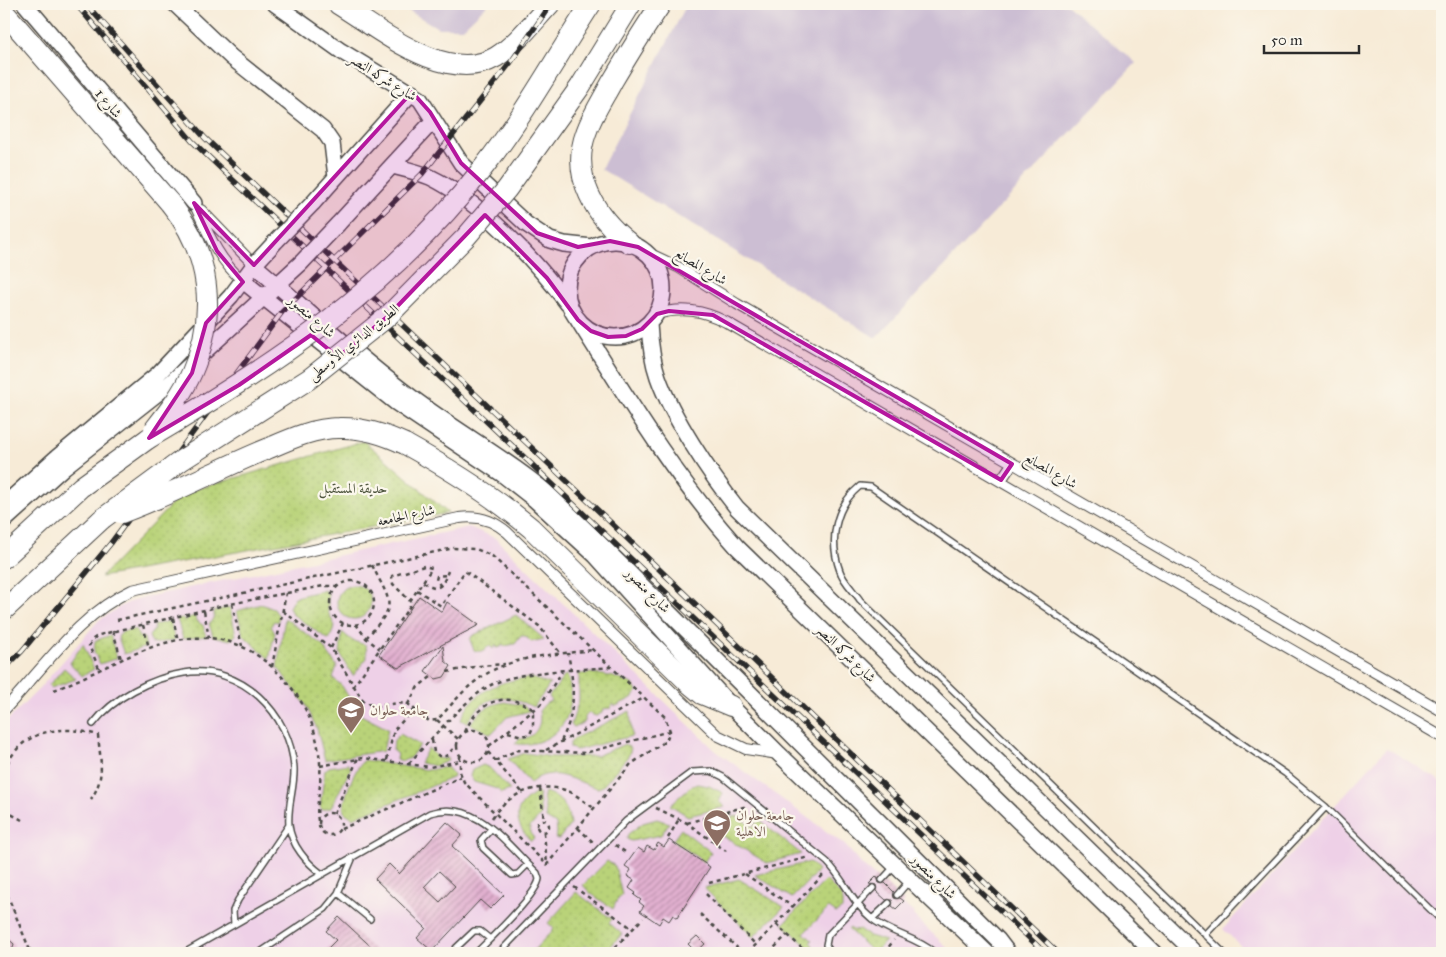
<svg xmlns="http://www.w3.org/2000/svg" width="1446" height="957" font-family="'IM FELL Great Primer',Amiri,serif">
  <style>
    .built { fill: #eed0e7 }
    .industrial { fill: #ccbed3 }
    .garden { fill: url(#garden-dots); stroke: #727f52 }
    .building { fill: url(#building-hatch); fill-rule: evenodd }
    .lines { fill: none; stroke-linecap: round; stroke-linejoin: round }
    .lane-casing { stroke: #4a4845; stroke-width: 8 }
    .street-casing { stroke: #4a4845; stroke-width: 12 }
    .secondary-casing { stroke: #4a4845; stroke-width: 18 }
    .highway-casing { stroke: #4a4845; stroke-width: 22 }
    .path { stroke: #4a4845; stroke-width: 2.5; stroke-dasharray: 4 4; stroke-linecap: butt }
    .lane { stroke: #fff; stroke-width: 5 }
    .street { stroke: #fff; stroke-width: 10 }
    .secondary { stroke: #fff; stroke-width: 15 }
    .highway { stroke: #fff; stroke-width: 20 }
    .rail-casing { stroke: #2b2b2b; stroke-width: 5.5 }
    .rail { stroke: #fbf7ec; stroke-width: 4; stroke-dasharray: 11; stroke-linecap: butt }
    .secondary-bridge-casing { stroke: #4a4845; stroke-width: 18; stroke-linecap: butt }
    .highway-bridge-casing { stroke: #4a4845; stroke-width: 22; stroke-linecap: butt }
    .secondary-bridge { stroke: #fff; stroke-width: 15 }
    .highway-bridge { stroke: #fff; stroke-width: 20 }
    .marked { fill: #b5179e; fill-opacity: 0.2; stroke: #b5179e; stroke-width: 4; stroke-linejoin: round }
    .labels { text-anchor: middle; stroke-width: 4.5; stroke-linejoin: round; paint-order: stroke }
    .street-label { font-size: 14px; fill: #2b2b2b; stroke: #fbf7ec }
    .park-label { font-size: 14px; fill: #4e553e; stroke: #fbf7ec }
    .education-label { font-size: 14px; fill: #785e54; stroke: #fbf7ec; text-anchor: start }
  </style>
  <defs>
    <pattern id="garden-dots" width="8" height="8" patternUnits="userSpaceOnUse" patternTransform="scale(1.25)"><rect width="8" height="8" fill="#b9d379"/><path d="M2 2h.1M6 6h.1" fill="none" stroke="#9fb569" stroke-width="1.8" stroke-linecap="round"/></pattern>
    <pattern id="building-hatch" width="6" height="6" patternUnits="userSpaceOnUse" patternTransform="scale(1.25)"><rect width="6" height="6" fill="#e2b0d0"/><path d="M-1 1l2-2M0 6l6-6M5 7l2-2" fill="none" stroke="#b78fa9"/></pattern>
  </defs>
  <rect width="100%" height="100%" fill="#fbf7ec"/>
  <filter id="ink" filterUnits="userSpaceOnUse"><feTurbulence type="fractalNoise" baseFrequency=".02" numOctaves="2"/><feDisplacementMap in="SourceGraphic" scale="10" xChannelSelector="R" yChannelSelector="G"/><feConvolveMatrix kernelMatrix="1 2 1 2 8 2 1 2 1" color-interpolation-filters="sRGB"/></filter>
  <filter id="wash" filterUnits="userSpaceOnUse"><feTurbulence type="fractalNoise" baseFrequency=".0096" numOctaves="4" result="noise"/><feDisplacementMap in="SourceGraphic" scale="20" xChannelSelector="R" yChannelSelector="G"/><feGaussianBlur stdDeviation="1.12" result="paint"/><feColorMatrix in="noise" values="0 0 0 0 0 0 0 0 0 0 0 0 0 0 0 0 0 1.4 0 .05"/><feComposite in="paint" operator="in"/></filter>
  <g filter="url(#wash)">
    <rect width="100%" height="100%" fill="#f7ebd7"/>
    <path class="built" d="M469,527L495,538L716,751L845,845L863,866L889,887L888,888L904,901L902,903L914,913L913,915L953,953H4V724L37,691L99,620L123,605L137,599Z
      M1387,748L1442,782V953H1248L1223,929Z"/>
    <path class="industrial" d="M397,4H488L463,28H438Z
      M687,4H1067L1136,63L876,338L601,169Z"/>
    <path class="garden" d="M364,441L448,513L101,577L183,493Z
      M337 602a17 17 0 1 1 34 0a17 17 0 1 1-34 0Z
      M324,590L328,593V612L335,626L329,640L292,614L289,607L295,597Z
      M261,604L274,609L279,616L278,622L274,621L271,626L275,633L269,659L243,635L237,611Z
      M230,607L236,635L230,640L213,636L209,624L214,617V611Z
      M516,615L544,639L531,642L525,636H521L515,644L505,646L502,644L501,647L497,648L496,645L493,649L490,646C485,648 482,654 474,650L470,640L472,636Z
      M195,616L196,621L203,625L206,636L183,639L177,619L183,618L185,622L187,618Z
      M285,618L322,645L337,666L333,678L342,686L359,714L388,729L383,751L325,760L317,729L306,705L277,667Z
      M170,621L175,640L152,644L149,636L154,630V625Z
      M135,629L139,637L144,638L146,647L124,654L118,637L122,632Z
      M342,632L353,641L366,645L367,658L353,676L340,654Z
      M110,635L117,658L100,664L94,652L95,641Z
      M83,644L94,669L82,676L70,663Z
      M64,668L76,679L51,688L49,685Z
      M590,673L611,676L633,684L637,692L632,698L616,706L612,704L611,708L603,709L602,713L596,716L588,713L585,717V722L574,727L571,725L579,700V674Z
      M565,675H567C577,703 568,732 538,742C531,744 522,746 515,743L519,739C534,739 543,726 539,711L546,703L551,701L549,696Z
      M531,678L550,684L534,707C505,695 486,691 467,723L461,720C471,691 503,679 531,678Z
      M505,702L522,705L530,711L507,717L491,734L470,724C479,711 489,704 505,702Z
      M630,711L632,736L577,750L570,748V743L573,739Z
      M400,734L420,745L410,758L403,761L396,759L397,754L393,751L394,740Z
      M625,744L631,748L629,755L603,786L598,788C581,784 553,766 536,779C534,780 532,782 530,783L508,759L525,753L553,757L596,756Z
      M428,748C437,753 433,761 447,758L448,761L435,766L420,763Z
      M365,760L428,770L447,767L454,775L452,778L353,818L344,812C341,802 356,764 365,760Z
      M348,764L351,768L331,808L322,810L320,807L325,770L329,767Z
      M483,765L490,768L510,790L501,793L497,789L474,782L470,776L472,770Z
      M697,784L709,786L723,793L719,802L725,807L688,816L670,805L690,787Z
      M545,792C561,797 569,808 570,825L559,839L555,838L557,833L556,824L546,818L543,794Z
      M536,793L539,794L541,815L530,827V833L534,838L531,841C513,822 512,807 536,793Z
      M737,816L753,827L759,820L801,854L767,863L704,825Z
      M657,819L669,823L661,835L631,841L627,839L628,834L643,823Z
      M681,829L711,852L704,862L673,840Z
      M607,861L615,866L622,895L617,900L613,909L590,893L583,885Z
      M810,862L818,871L792,898L755,875Z
      M739,879L784,907L753,937L704,888Z
      M826,880L842,896V909L836,913L829,908L804,933L812,940L810,942L813,945L810,949L783,924Z
      M576,892L612,919L609,923L622,934L605,953H599L594,948L592,950L586,945L578,953L569,951L567,953H531L554,929L548,923Z
      M849,928L855,931L859,929L869,936L886,941L874,953L848,929Z"/>
    <g id="blocks">
      <path class="building" d="M419,596L442,612L447,602L479,625L398,668L379,655Z
        M443,646L445,661L451,666L444,677L436,679L425,671Z
        M447,822L462,835L452,846L504,895L490,909L480,900L432,951L417,938L426,928L375,879L389,864L399,874ZM439,871L455,886L440,902L424,887Z
        M669,840L710,867L677,918L673,915L669,921L663,917L659,924L640,911L644,906L639,902L641,900L634,895L636,893L629,888L634,880L627,876L631,870L625,866L638,848L644,852L647,846L654,850L658,843L664,847Z
        M877,876L879,883H885L894,892V898H900L904,901L896,909L892,906V900H886L876,891V885L869,884Z
        M339,917L378,953H323L336,940L326,931Z
        M4,935L14,944L11,953H4Z
        M697,936L705,944L696,952L688,944Z"/>
    </g>
  </g>
  <g filter="url(#ink)">
    <use href="#blocks" fill-opacity="0" stroke="#4a4845" stroke-width="1"/>
    <g class="lines">
      <g class="lane-casing">
        <path id="lane" d="M93,724C113,698 151,678 184,673C240,663 291,714 294,768C295,787 287,806 289,825C291,845 307,863 322,874
          M491,829L481,840L483,848L512,875L518,874L528,864
          M882,880L894,867
          M338,893L370,919
          M897,895L910,880
          M872,919L889,903
          M234,924L233,911L238,900L289,825
          M1205,935L1326,807
          M184,953L430,813C476,798 507,845 537,873L539,879C537,895 489,940 476,953
          M259,953L325,909L338,893L353,857
          M456,953V948L474,931H480L490,939
          M499,953L626,821L692,772L711,771L723,777L827,862C844,879 852,903 871,918C890,934 915,936 935,953
          M831,953L826,945L828,935L873,888
          M1224,953L860,600C854,591 843,581 840,571C829,541 834,507 860,486L871,487L1286,774L1326,807L1442,921"/>
      </g>
      <g class="street-casing">
        <path id="street" d="M194,203C207,231 218,260 243,281
          M201,210L254,265
          M646,252L678,267L737,304L1442,711
          M657,314C682,307 703,310 726,322L1442,737
          M1001,480L1012,464
          M4,710C44,668 78,615 132,590L459,518C478,515 493,520 507,532L717,735L746,749L778,754"/>
      </g>
      <g class="secondary-casing">
        <path id="secondary" d="M25,4L194,203
          M175,4L231,57L323,130L332,143L336,177
          M275,4L341,51L420,99L461,163L526,224L550,240L564,244L592,247
          M393,166C405,169 418,172 430,177C480,201 535,260 568,304
          M313,203L412,92
          M338,224L433,121
          M567 289a48 48 0 1 1 96 0a48 48 0 1 1-96 0Z
          M254,265C306,309 356,356 411,397C460,434 513,462 559,503L998,940L1008,953
          M243,281L395,402L502,474L534,499L595,555L731,706L779,754L987,953
          M578,320C627,398 675,478 737,547L1154,953
          M649,324C650,342 652,360 658,377C672,417 710,474 737,508L1195,953
          M4,505L55,459L158,374L231,296L254,265L277,240
          M4,521L64,467L168,385L301,263"/>
      </g>
      <g class="highway-casing">
        <path id="highway" d="M338,4C379,29 447,86 496,57C517,44 533,22 550,4
          M4,12L170,203
          M629,243C596,217 570,176 586,133C592,115 603,99 612,82C628,55 644,29 661,4
          M405,444C450,469 492,495 531,528L690,684L702,694L731,706
          M4,558L81,487L149,438
          M4,610L102,519"/>
      </g>
      <path class="path" d="M330 603a22 22 0 1 1 44 0a22 22 0 1 1-44 0Z
        M423,582C440,592 442,587 448,571
        M441,586L436,580L437,576L447,575
        M417,590L441,606L465,571L539,626L561,654
        M232,604L242,646
        M204,611L209,638
        M283,611L331,648L363,701L375,707L397,703L408,704L429,721L437,720C450,707 461,692 476,681C509,655 553,655 593,650
        M173,618L178,641
        M117,620L454,548L476,549L492,556L665,717L670,731L666,741L631,764L544,868
        M356,624L366,638L380,649
        M143,625L149,648
        M113,631L121,659
        M366,638C398,603 392,606 372,565
        M331,648L343,623
        M272,667L286,593
        M99,668L89,646L93,639L99,635L225,605L323,586H338
        M447,672L480,666L505,664
        M353,687L410,606V601L432,568L424,566L392,576L393,584L410,601
        M54,690C127,662 201,601 273,668C295,688 311,713 317,742C320,756 321,770 320,784C319,798 315,811 319,825
        M408,704L418,687L432,676
        M437,720L458,739
        M457 746a16 16 0 1 1 32 0a16 16 0 1 1-32 0Z
        M465,732C478,701 506,689 535,711
        M508,732L522,736L530,734L533,727V713
        M432,740L434,752L439,756H446L457,745
        M561,741C577,711 574,685 568,653
        M489,746L540,705L562,672
        M546,750L644,698
        M488,752L522,792
        M460,756V772L464,782L547,865
        M387,760L394,730L415,708
        M495,761L517,750L585,753L670,731
        M409,763C431,740 466,697 493,684C523,670 578,670 612,667
        M320,766L363,758L430,767L460,761
        M4,771C20,729 60,724 98,735C100,759 106,777 91,799
        M540,788L544,820
        M4,801L9,813L22,820
        M656,808L687,823L726,851
        M319 824a11 11 0 1 1 22 0a11 11 0 1 1-22 0Z
        M334,814L358,758
        M492,818C507,793 540,781 568,791C577,795 586,803 594,808
        M537 826a6 6 0 1 1 12 0a6 6 0 1 1-12 0Z
        M687,823L747,806
        M578,828L594,843
        M341,829L461,777
        M544,833L547,864
        M668,838L679,819
        M615,845L628,854
        M745,874L793,907
        M709,883L809,857
        M4,887L31,953
        M574,887L633,929
        M706,894L756,945
        M4,911L12,909
        M700,914L743,953
        M776,924L807,953
        M610,953L643,918
        M748,953L825,873
        M769,953L787,935
        M884,953L894,940"/>
      <use href="#lane" class="lane"/>
      <use href="#street" class="street"/>
      <use href="#secondary" class="secondary"/>
      <use href="#highway" class="highway"/>
      <g class="rail-casing">
        <path id="rail" d="M76,4L192,141L1045,953
          M86,4L205,138L607,519L1058,953
          M4,669L22,651L111,543L282,312L422,174L511,62L551,4"/>
      </g>
      <use href="#rail" class="rail"/>
      <g class="secondary-bridge-casing">
        <path id="secondary-bridge" d="M277,240L313,203
          M301,263L338,224"/>
      </g>
      <g class="highway-bridge-casing">
        <path id="highway-bridge" d="M154,430C168,412 183,393 192,372C218,313 210,252 170,203
          M149,438C276,364 392,286 483,168C524,116 555,59 591,4
          M121,513C171,495 218,469 267,449C290,439 314,428 339,428C363,427 384,434 405,444
          M102,519L182,460L309,379L387,317L466,237L507,189L580,87L631,4"/>
      </g>
      <use href="#secondary-bridge" class="secondary-bridge"/>
      <use href="#highway-bridge" class="highway-bridge"/>
    </g>
  </g>
  <path class="marked" d="M412,92L430,112L461,163L537,233L578,247L610,241L638,247L1012,464L1001,480L713,315L669,311L657,314L642,329L626,336L608,337L591,331L578,320L547,278L485,215L387,317L338,357L311,335L239,385L149,438L192,373L206,323L243,282L217,251L194,203L254,265Z"/>
  <defs>
    <g id="university-pin" transform="scale(1.4375)"><path d="M0 17L-7.5 6A9.5 9.5 0 1 1 7.5 6Z" fill="#8d6e63" stroke="#fbf7ec"/><path d="M0-5L7-2L0 1L-7-2ZM-4 1L0 2.5L4 1V4Q0 6-4 4Z" fill="#fff"/></g>
  </defs>
  <g fill-rule="evenodd">
    <use href="#university-pin" x="351" y="710"/>
    <use href="#university-pin" x="717" y="823"/>
  </g>
  <g class="labels">
    <g class="street-label">
      <text transform="translate(383 77) rotate(32)" y="5">شارع شركه النصر</text>
      <text transform="translate(109 103) rotate(50)" y="5">شارع 1</text>
      <text transform="translate(701 266) rotate(31)" y="5">شارع المصانع</text>
      <text transform="translate(312 316) rotate(41)" y="5">شارع منصور</text>
      <text transform="translate(353 342) rotate(-39)" y="5">الطريق الدائري الأوسطى</text>
      <text transform="translate(1051 470) rotate(30)" y="5">شارع المصانع</text>
      <text transform="translate(406 515) rotate(-12)" y="5">شارع الجامعه</text>
      <text transform="translate(648 590) rotate(45)" y="5">شارع منصور</text>
      <text transform="translate(846 653) rotate(44)" y="5">شارع شركه النصر</text>
      <text transform="translate(934 876) rotate(45)" y="5">شارع منصور</text>
    </g>
    <g class="park-label">
      <text x="353" y="493">حديقة المستقبل</text>
    </g>
    <g class="education-label">
      <text x="370" y="715">جامعة حلوان</text>
      <text x="736" y="820">جامعة حلوان<tspan x="736" dy="16">الاهلية</tspan></text>
    </g>
  </g>
  <rect width="1446" height="957" fill="none" stroke="#fbf7ec" stroke-width="20"/>
  <path d="M1264 45v8h95v-8" fill="none" stroke="#2b2b2b" stroke-width="2.5"/>
  <text x="1271" y="45" font-size="15" fill="#2b2b2b" stroke="#fbf7ec" stroke-width="4" paint-order="stroke">50 m</text>
</svg>
